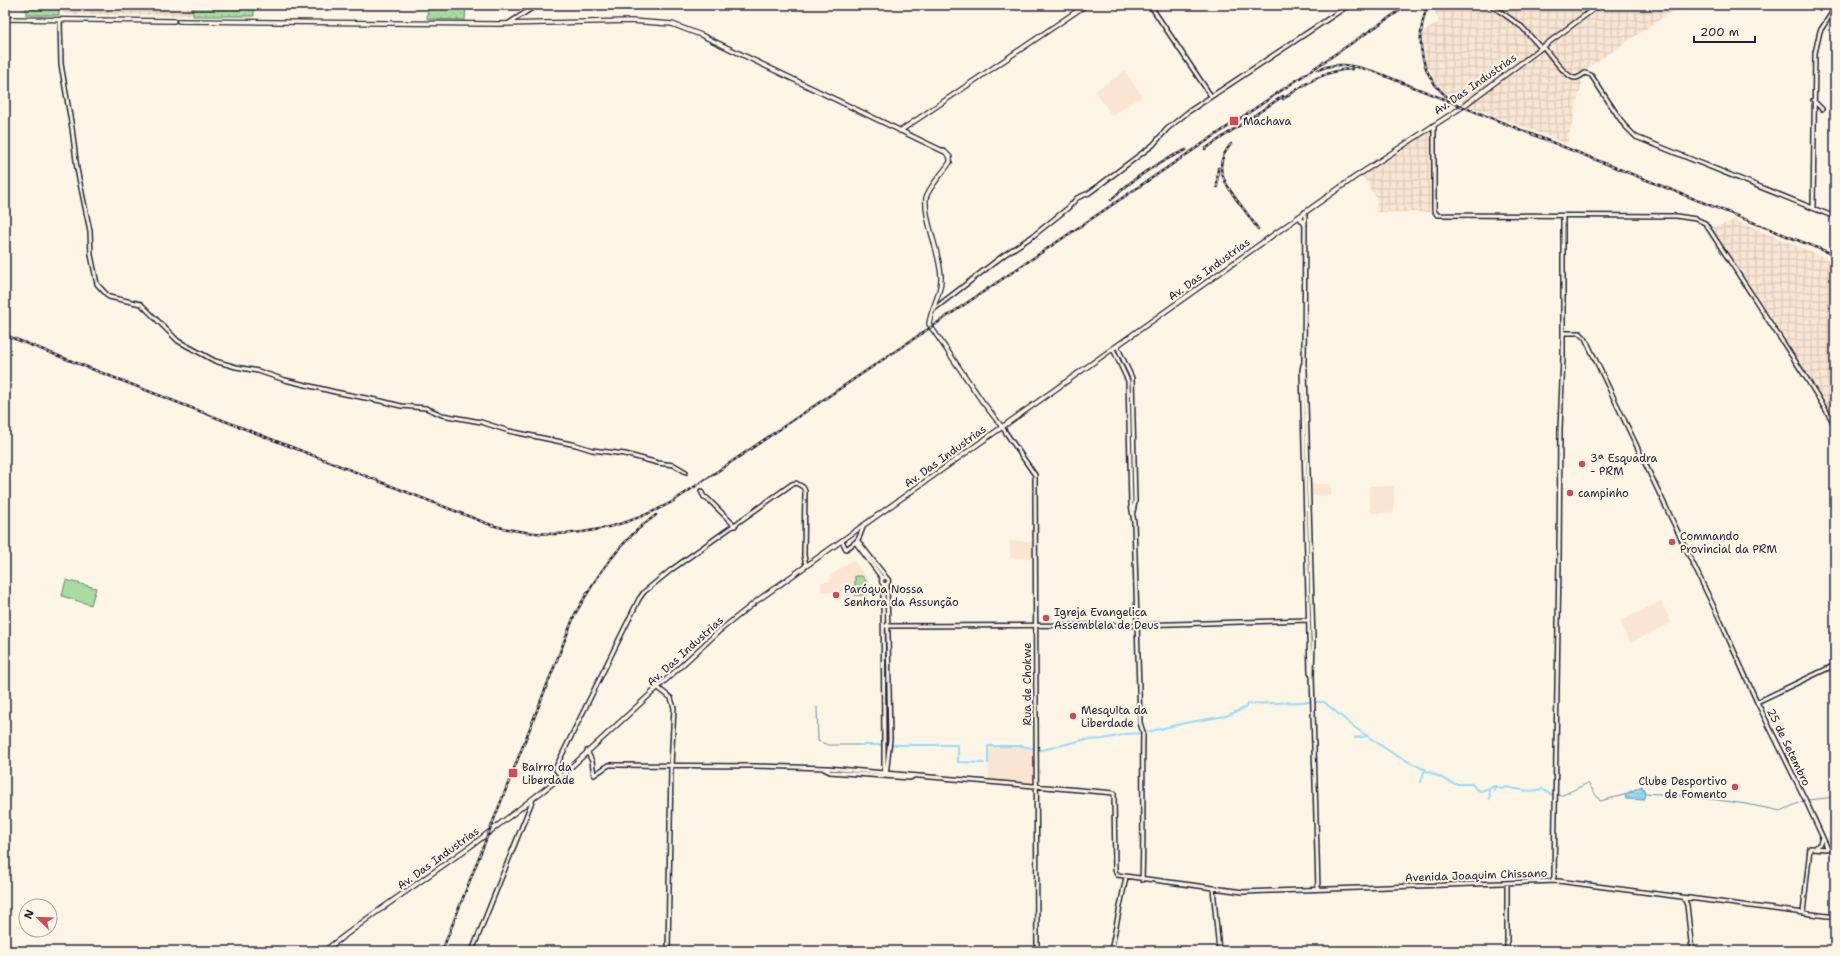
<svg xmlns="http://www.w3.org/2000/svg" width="1840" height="956" font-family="'Shantell Sans',sans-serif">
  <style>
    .built { fill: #f9e5d1 }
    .industrial { fill: url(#industrial-grid) }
    .grass { fill: url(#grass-dots); stroke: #65806d }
    .pitch { fill: #a8dd9f; stroke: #65806d }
    .water { fill: url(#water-rules); stroke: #6890ad }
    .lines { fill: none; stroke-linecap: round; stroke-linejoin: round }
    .stream { stroke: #6890ad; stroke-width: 1 }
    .canal { stroke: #97daf9; stroke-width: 2 }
    .tertiary-casing { stroke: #22223b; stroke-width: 6 }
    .secondary-casing { stroke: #22223b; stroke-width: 6 }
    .tertiary { stroke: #fcf5e5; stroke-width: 3 }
    .secondary { stroke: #fcf5e5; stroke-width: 3.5 }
    .rail-casing { stroke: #22223b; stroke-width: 2.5 }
    .rail { stroke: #fcf5e5; stroke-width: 1; stroke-dasharray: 3; stroke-linecap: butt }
    .poi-dot { fill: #d1495b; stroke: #fcf5e5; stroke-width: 1.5 }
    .labels { text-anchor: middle; stroke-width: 4; stroke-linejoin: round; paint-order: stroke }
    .street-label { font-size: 11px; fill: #22223b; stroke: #fcf5e5 }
    .poi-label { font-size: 11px; fill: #22223b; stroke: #fcf5e5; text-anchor: start }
  </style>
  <defs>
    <pattern id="industrial-grid" width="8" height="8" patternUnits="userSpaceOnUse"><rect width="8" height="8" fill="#f9e5d1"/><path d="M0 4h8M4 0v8" fill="none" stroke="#d5c4b4"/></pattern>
    <pattern id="grass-dots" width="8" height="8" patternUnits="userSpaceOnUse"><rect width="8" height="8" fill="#a8dd9f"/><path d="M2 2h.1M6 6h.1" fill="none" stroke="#90bd8a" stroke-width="1.8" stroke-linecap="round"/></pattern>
    <pattern id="water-rules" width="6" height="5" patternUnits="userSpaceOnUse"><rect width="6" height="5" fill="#97daf9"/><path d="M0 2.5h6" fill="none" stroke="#82bbd6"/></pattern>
  </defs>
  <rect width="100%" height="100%" fill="#fcf5e5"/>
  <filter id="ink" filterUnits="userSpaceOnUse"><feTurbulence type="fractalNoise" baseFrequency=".025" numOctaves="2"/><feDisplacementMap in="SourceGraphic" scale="8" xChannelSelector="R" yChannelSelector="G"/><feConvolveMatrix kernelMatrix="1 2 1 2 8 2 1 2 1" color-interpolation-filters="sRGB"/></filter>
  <g filter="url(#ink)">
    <path class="built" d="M1125,71L1142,96L1112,116L1095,91Z
      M1308,484H1331V496H1308Z
      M1369,486H1394V513H1370Z
      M1010,541H1035V558H1010Z
      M846,551L869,580L868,597H851V592H821V582H830L831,576L852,560Z
      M1661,601L1671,623L1630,643L1620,621Z
      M988,746H1018L1035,750V784L989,780Z"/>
    <path class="industrial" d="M63,5H193V16L63,14Z
      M1444,5H1583L1590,12L1599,5H1681L1576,76L1582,82L1567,144L1467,105L1440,89L1426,64L1422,33L1439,22L1435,12Z
      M1429,129L1433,131V210L1431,212H1376L1377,199L1362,175Z
      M1735,220L1835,262V416L1833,418L1783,335L1712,228Z"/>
    <path class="grass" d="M26,5H59V15H26Z
      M193,5H254V16H193Z
      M428,5H466L465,20L427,19Z"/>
    <path class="pitch" d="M855,576H862L866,581L867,595H855Z
      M66,580L96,588L91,605L62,596Z"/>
    <path class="water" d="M1642,786L1645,792L1644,800L1626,799L1625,794Z"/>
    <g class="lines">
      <path class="stream" d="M817,707L818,741L828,745H860
        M1644,793L1689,796L1746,804L1781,811L1805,800
        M1556,796L1563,795L1588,783L1600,801L1624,795
        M1808,800L1835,797"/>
      <path class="canal" d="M1246,707L1247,704L1304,702H1324L1354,727L1395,755L1454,784H1472L1476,789L1481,791L1495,786L1502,789L1505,787C1518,789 1529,793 1542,789L1552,795
        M1355,738L1368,736
        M860,745H958V762L984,763
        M988,763V746H1022L1042,750L1083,740L1104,739L1126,734L1143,733L1185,723L1226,716L1245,708
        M1421,782L1425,769
        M1489,789L1490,799
        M1494,790L1495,787H1497"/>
      <g class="tertiary-casing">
        <path id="tertiary" d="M1150,5L1211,96
          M1491,5L1522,27L1541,48
          M1831,5L1833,11
          M60,20L61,64L72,128L77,169L90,231L91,255L97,284L109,297L141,304L178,341L215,361L236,367L258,371L285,380L335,392L381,401L401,406L426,408L442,415L481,422L509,431L576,445L592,450L625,454L658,463L674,465L686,472
          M509,23L537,5
          M1543,46C1549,54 1564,75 1574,78C1578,79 1582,75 1585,73L1591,75L1624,125L1636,137L1835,217
          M1813,100L1822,109
          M1434,125V210L1437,215L1676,216L1696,219L1705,223L1805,376L1835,425
          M1813,208L1815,53L1820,31L1835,8
          M1305,212L1304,365L1305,370L1313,640L1312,675L1318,889
          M1299,217L1305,225
          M934,309L1004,255L1033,236L1068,208L1077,198L1089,193L1153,145L1167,129L1188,112L1349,5
          M1563,333H1580L1585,338L1721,622L1757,702L1806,801L1828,849L1810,848L1803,913
          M1117,346L1132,378L1135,502L1133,512
          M1113,349L1128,381L1131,505L1134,522L1140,723L1143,732C1142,781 1144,830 1142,880
          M1303,365L1302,370L1310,672L1312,675
          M1002,427L1035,475L1037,951
          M701,491L704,497L707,498L735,526
          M842,541L846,549C858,541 859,540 863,527
          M858,541L886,577
          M856,543L882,578
          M881.5 581a3.5 3.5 0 1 1 7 0a3.5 3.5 0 1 1-7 0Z
          M883,584L884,745V769L886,773
          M884,626L1137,625L1309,620
          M657,687L671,698L674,708L671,766L668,951
          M1757,702L1835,665
          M587,751L592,761L594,775
          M824,769L830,772L910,778L912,777
          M594,775L609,765H612L755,766L827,768L1114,793L1115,870L1117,875L1243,892L1558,881L1835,917
          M561,776L556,770V767L639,599L644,592L671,570L792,484L796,483L803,487L805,491L804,555L806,566
          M886,776L890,739L887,584
          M1815,848L1820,844L1822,837
          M1552,881L1554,877L1559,561L1560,429L1563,357V216
          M1507,883V951
          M1213,888L1219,951
          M1684,898L1687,905L1692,951
          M472,951L533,799
          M1111,951L1126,877"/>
      </g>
      <g class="secondary-casing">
        <path id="secondary" d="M5,19L174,21
          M179,21L499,24L631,21L672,24L701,35L945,152L950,157V162C944,172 928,188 926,198C924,221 940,252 941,277C942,293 931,308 929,324L982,401L1002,427
          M900,131L1086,5
          M324,951L371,916L475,843L557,780L718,632L758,600L1355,177L1462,107L1599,5"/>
      </g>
      <use href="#tertiary" class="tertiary"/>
      <use href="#secondary" class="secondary"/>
      <g class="rail-casing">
        <path id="rail" d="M1428,5C1414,39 1420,77 1450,99
          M1318,70C1338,61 1353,66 1373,71L1835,255
          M1283,99C1305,84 1324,70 1352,69
          M1231,144C1213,165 1222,179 1236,199C1244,209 1251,219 1258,229
          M1205,149L1283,96
          M1217,187L1218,168
          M1111,200C1132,179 1158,162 1186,150
          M5,335L491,525C555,543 615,533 672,502L1408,5
          M442,951L575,614C596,577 621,539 656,515"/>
      </g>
      <use href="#rail" class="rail"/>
    </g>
  </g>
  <g class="poi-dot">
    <rect x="1229" y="116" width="10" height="10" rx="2"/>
    <circle cx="1582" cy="464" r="4"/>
    <circle cx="1570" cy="493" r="4"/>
    <circle cx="1672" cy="542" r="4"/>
    <circle cx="836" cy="595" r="4"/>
    <circle cx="1046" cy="618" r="4"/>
    <circle cx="1073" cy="716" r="4"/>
    <rect x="508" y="768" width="10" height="10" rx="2"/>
    <circle cx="1735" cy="787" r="4"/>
  </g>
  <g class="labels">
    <g class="street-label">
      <text transform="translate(1475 84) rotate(-35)" y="4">Av. Das Industrias</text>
      <text transform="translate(1209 269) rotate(-36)" y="4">Av. Das Industrias</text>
      <text transform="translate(945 456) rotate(-36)" y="4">Av. Das Industrias</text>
      <text transform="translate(685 651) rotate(-42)" y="4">Av. Das Industrias</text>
      <text transform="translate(1027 684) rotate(-90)" y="4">Rua de Chokwe</text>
      <text transform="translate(1789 747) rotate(64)" y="4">25 de Setembro</text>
      <text transform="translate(438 858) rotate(-36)" y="4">Av. Das Industrias</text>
      <text transform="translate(1476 875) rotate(-2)" y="4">Avenida Joaquim Chissano</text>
    </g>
    <g class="poi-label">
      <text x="1243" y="125">Machava</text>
      <text x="1590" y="462">3ª Esquadra<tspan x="1590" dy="13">- PRM</tspan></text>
      <text x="1578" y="497">campinho</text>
      <text x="1680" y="540">Commando<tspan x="1680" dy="13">Provincial da PRM</tspan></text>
      <text x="844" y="593">Paróqua Nossa<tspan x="844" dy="13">Senhora da Assunção</tspan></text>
      <text x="1054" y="616">Igreja Evangelica<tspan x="1054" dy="13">Assembleia de Deus</tspan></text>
      <text x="1081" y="714">Mesquita da<tspan x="1081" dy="13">Liberdade</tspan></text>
      <text x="522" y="771">Bairro da<tspan x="522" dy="13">Liberdade</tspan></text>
      <text x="1727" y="785" text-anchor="end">Clube Desportivo<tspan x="1727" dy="13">de Fomento</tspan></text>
    </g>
  </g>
  <rect width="1840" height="956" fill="none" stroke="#fcf5e5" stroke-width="20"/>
  <rect x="10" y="10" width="1820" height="936" fill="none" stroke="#22223b" stroke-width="1.5" filter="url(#ink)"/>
  <g transform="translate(38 918) rotate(293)"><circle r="19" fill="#fcf5e5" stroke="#a5a1a1"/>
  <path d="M0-3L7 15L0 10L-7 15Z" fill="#d1495b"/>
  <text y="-6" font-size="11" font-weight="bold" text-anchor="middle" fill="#22223b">N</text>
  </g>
  <path d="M1694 36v6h61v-6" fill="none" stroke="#22223b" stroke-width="2"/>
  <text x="1700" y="36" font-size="12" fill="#22223b" stroke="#fcf5e5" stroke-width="3" paint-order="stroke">200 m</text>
</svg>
